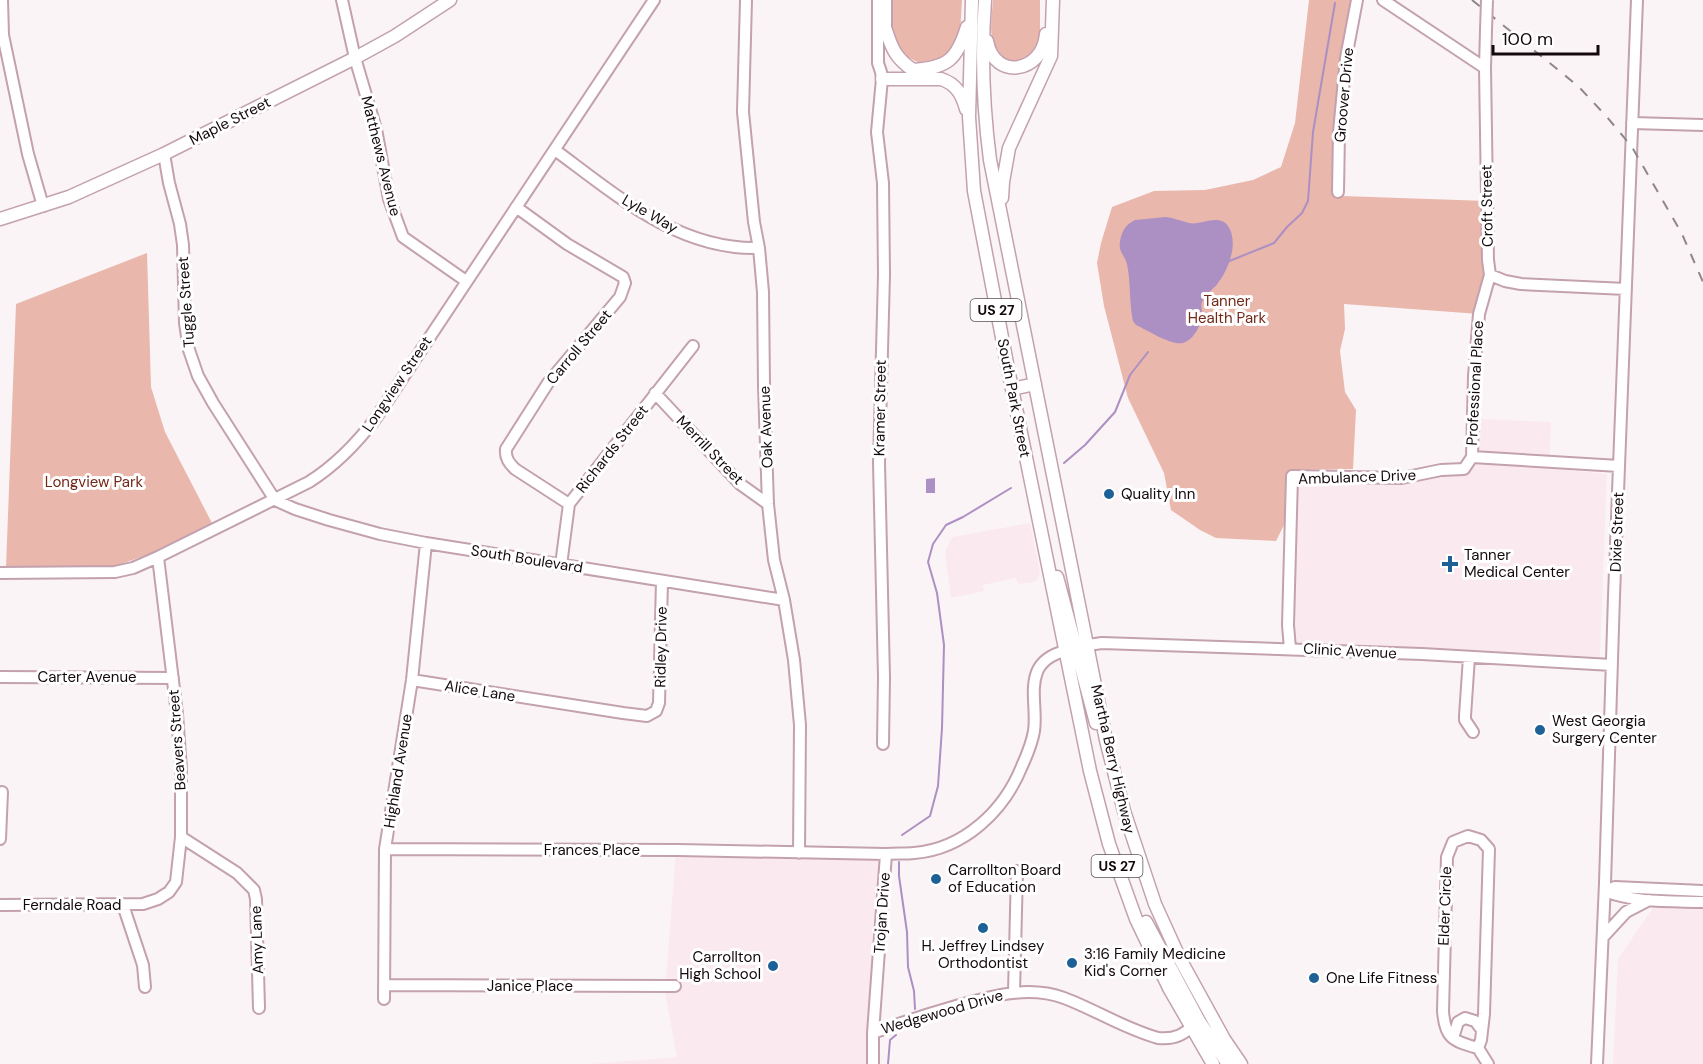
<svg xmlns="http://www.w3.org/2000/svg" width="1703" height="1064" font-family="'DM Sans',sans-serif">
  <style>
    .built { fill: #fbe9f0 }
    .green { fill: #e9b7ab }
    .water { fill: #ac8fc3 }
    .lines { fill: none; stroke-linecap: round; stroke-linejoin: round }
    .stream { stroke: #ac8fc3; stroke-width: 2 }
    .minor-casing { stroke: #c3a1af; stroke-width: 14 }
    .major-casing { stroke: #c3a1af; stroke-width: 15 }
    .minor { stroke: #fff; stroke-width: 10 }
    .major { stroke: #fff; stroke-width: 12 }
    .rail { stroke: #8f868a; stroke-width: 2; stroke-dasharray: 10 10; stroke-linecap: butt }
    .minor-bridge-casing { stroke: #c3a1af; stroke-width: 14; stroke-linecap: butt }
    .minor-bridge { stroke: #fff; stroke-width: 10 }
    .poi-dot { fill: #1e6196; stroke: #fff; stroke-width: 2 }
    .labels { text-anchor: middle; stroke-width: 6; stroke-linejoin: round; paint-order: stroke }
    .shield { fill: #fff; stroke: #5a5256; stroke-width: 1.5 }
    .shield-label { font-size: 14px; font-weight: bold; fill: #13080d }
    .street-label { font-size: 15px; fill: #13080d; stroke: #fff }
    .park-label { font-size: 15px; fill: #732818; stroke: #fff }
    .poi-label { font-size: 15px; fill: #13080d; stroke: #fff; text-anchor: start }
  </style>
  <rect width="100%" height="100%" fill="#fbf4f7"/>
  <path class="built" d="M1478,419L1551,422L1549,468L1607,474L1600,657L1294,643L1298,482L1393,484L1453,474L1466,473L1476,464Z
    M1030,523L1040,572L1038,580L1034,582L1018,584L1016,578L983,585L984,591L951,598L945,552L952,537Z
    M676,850L886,854L873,1064H590L677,1057L665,992Z
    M1654,906L1703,907V1064H1613L1618,959Z"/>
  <path class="green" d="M890,0H962L960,34L956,48L944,60L921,64L906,56L891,35Z
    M993,0H1040V41L1030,57L1016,62L1005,61C1002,57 998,54 996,49C988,35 992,16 993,0Z
    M1309,0H1357L1338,162L1342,196L1487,201L1488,260L1479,314L1344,304L1345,329L1340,351L1345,392L1356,410L1353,469L1289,470L1285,523L1276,541L1216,538L1200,530L1171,510L1164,473L1128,398L1104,306L1097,263L1101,243L1112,207L1154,191L1205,190L1253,180L1281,167L1295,123Z
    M147,253L151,387L165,432L213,525L165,548L116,566L88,568H6L16,304Z"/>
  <path class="water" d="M1166,217C1174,218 1181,221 1189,223C1201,226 1218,213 1228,226C1239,242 1229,269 1218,283C1214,289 1206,293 1203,300C1200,305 1202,308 1202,313C1202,324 1194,340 1183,343C1172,346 1147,330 1136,325L1133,321C1129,302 1131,283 1127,264C1125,256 1118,251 1120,242C1121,232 1126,224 1135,220Z
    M935,478V493H926V479Z"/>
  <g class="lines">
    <path class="stream" d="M1227,262L1274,243L1287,227L1302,213L1308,201L1313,132L1335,3
      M1064,463L1085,445L1115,412L1130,375L1148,352
      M902,835L930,816L938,786L942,728L944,645L937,593L928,562L933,544L946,525L963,517L1011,488
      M899,862V876L907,932L908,967L914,991L915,1009
      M888,1064L890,1040L896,1035"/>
    <g class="minor-casing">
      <path id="minor" d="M2,0L3,35L28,154L43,206
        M342,0L355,58L376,129L389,199L403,237L466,281
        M746,0L743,112L754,222L759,248L763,292L764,386L768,504L774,560L784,600L794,660L800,725L799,853
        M878,0V63L881,72L882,79L877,132L883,183L884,275L879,463L884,677L883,744
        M1383,0L1485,68
        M886,36V0
        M1632,123L1703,125
        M555,150C616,195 678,250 759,248
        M164,154L169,183L180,224L183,245L185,323L189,350L198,376L213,403L275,500L295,509L329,520L380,534L426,543L784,600
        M1338,192L1339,132L1346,58L1357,0
        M516,207L567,244L623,277L625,283L620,297L548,383L506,449C505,458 509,463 515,469L569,504
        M1490,275L1505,281L1521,284L1626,289
        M655,393L740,484L768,504
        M1472,457L1619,466
        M561,565L569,504L693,346
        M0,573L115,572L133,568L158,557L309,482C336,465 357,443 376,418L654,0
        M1088,645L1102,643L1422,654L1612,665
        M1290,649L1288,625L1292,476L1402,478L1441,470L1464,469L1472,457L1474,376L1479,314L1490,275L1488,260L1485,68L1486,30
        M1469,657L1465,716V720L1473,732
        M0,677L173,678
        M412,680L623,713L647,716L656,711L659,703L662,581
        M1468,836L1481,840L1489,849L1484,1014L1481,1040L1478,1048C1452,1041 1445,1038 1443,1011L1447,857L1453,842Z
        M181,837L237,873L254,890L256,899L259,1008
        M0,839L2,792
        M385,849L678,850L886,854C895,853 905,854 914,853C964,849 1004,811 1022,766C1027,755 1032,743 1034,731C1037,712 1030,690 1037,672C1042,660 1053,654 1065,651
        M1605,891C1635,903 1671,901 1703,902
        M1605,891L1615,887L1703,891
        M0,905L143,904L158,899L169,892L176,882L181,837V769L177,714L158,557
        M123,905L143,965L145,987
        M1603,937L1626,912L1649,900
        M384,985L675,986
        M1014,992L1017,871
        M384,999L385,849L412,680L426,543
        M873,1033C900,1023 928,1014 956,1006C992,996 1028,985 1064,998C1096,1010 1125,1029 1158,1038C1176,1040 1184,1034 1198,1022
        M1453,1038L1458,1022L1465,1018L1475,1021L1482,1030
        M1478,1048L1488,1064
        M873,1064V1033L886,854
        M1597,1064L1605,883L1614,596L1637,0"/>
    </g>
    <g class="major-casing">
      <path id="major" d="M972,0L969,117L974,191L1009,374L1090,771L1109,844L1136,919L1169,988L1213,1064
        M985,0C981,54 983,106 990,160L1106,740L1124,811L1155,904L1180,959L1224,1039L1241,1064
        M886,30C892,50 897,59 913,70C948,68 957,59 967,27
        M987,41C994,81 1043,73 1046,34
        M882,79H941C956,84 962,94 966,109
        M1002,198L1003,182L1009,148L1051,56L1053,0
        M0,219L69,197L164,154L355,58L395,36L450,0
        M1012,389L1035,384
        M1057,577L1096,723
        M1146,922L1199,1021L1228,1064"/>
    </g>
    <use href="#minor" class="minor"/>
    <use href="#major" class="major"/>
    <path class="rail" d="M1472,0L1578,86L1607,117L1632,147L1682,234L1703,282"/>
    <g class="minor-bridge-casing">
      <path id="minor-bridge" d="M1486,30L1487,0"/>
    </g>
    <use href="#minor-bridge" class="minor-bridge"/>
  </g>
  <g class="poi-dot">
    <circle cx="1109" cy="494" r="6"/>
    <path d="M1447 555h6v6h6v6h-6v6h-6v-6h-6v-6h6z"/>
    <circle cx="1540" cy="730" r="6"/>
    <circle cx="936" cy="879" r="6"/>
    <circle cx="983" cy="928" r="6"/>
    <circle cx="1072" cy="963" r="6"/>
    <circle cx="773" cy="966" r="6"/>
    <circle cx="1314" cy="978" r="6"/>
  </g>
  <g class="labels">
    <g class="shield">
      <rect x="970.5" y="299" width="51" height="22" rx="4.5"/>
      <rect x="1091.5" y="855" width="51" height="22" rx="4.5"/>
    </g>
    <g class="shield-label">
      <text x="996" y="315">US 27</text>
      <text x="1117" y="871">US 27</text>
    </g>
    <g class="street-label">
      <text transform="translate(1344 95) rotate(-85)" y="5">Groover Drive</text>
      <text transform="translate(230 121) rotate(-27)" y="5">Maple Street</text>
      <text transform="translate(381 156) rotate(76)" y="5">Matthews Avenue</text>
      <text transform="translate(1487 206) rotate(-91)" y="5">Croft Street</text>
      <text transform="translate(650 214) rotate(30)" y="5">Lyle Way</text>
      <text transform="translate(186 302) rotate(-94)" y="5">Tuggle Street</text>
      <text transform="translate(579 347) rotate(-50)" y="5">Carroll Street</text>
      <text transform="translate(1475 383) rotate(-87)" y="5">Professional Place</text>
      <text transform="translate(397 384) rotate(-56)" y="5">Longview Street</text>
      <text transform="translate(1014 398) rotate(79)" y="5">South Park Street</text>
      <text transform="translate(880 408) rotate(-89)" y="5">Kramer Street</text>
      <text transform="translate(766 427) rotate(-92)" y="5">Oak Avenue</text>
      <text transform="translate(612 449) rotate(-52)" y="5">Richards Street</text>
      <text transform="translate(710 450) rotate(46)" y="5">Merrill Street</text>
      <text transform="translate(1357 477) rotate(-2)" y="5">Ambulance Drive</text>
      <text transform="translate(1617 532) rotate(-88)" y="5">Dixie Street</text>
      <text transform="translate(527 559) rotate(9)" y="5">South Boulevard</text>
      <text transform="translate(661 647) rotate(-89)" y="5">Ridley Drive</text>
      <text transform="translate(1350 651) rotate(3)" y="5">Clinic Avenue</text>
      <text x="87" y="682">Carter Avenue</text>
      <text transform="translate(480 691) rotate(9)" y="5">Alice Lane</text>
      <text transform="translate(177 740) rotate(-94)" y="5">Beavers Street</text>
      <text transform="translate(1113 759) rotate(77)" y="5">Martha Berry Highway</text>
      <text transform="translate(398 771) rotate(-81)" y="5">Highland Avenue</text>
      <text x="592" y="855">Frances Place</text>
      <text x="72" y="910">Ferndale Road</text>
      <text transform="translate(1445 906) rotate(-88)" y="5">Elder Circle</text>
      <text transform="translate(882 913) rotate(-86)" y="5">Trojan Drive</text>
      <text transform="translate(257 940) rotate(-92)" y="5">Amy Lane</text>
      <text x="530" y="991">Janice Place</text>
      <text transform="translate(942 1012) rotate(-16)" y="5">Wedgewood Drive</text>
    </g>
    <g class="park-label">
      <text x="1227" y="306">Tanner<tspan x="1227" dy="17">Health Park</tspan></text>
      <text x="94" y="487">Longview Park</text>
    </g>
    <g class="poi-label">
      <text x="1121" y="499">Quality Inn</text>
      <text x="1464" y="560">Tanner<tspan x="1464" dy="17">Medical Center</tspan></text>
      <text x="1552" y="726">West Georgia<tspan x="1552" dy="17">Surgery Center</tspan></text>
      <text x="948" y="875">Carrollton Board<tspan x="948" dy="17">of Education</tspan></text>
      <text x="983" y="951" text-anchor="middle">H. Jeffrey Lindsey<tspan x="983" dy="17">Orthodontist</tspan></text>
      <text x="1084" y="959">3:16 Family Medicine<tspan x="1084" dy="17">Kid's Corner</tspan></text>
      <text x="761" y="962" text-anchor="end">Carrollton<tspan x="761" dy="17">High School</tspan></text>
      <text x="1326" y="983">One Life Fitness</text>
    </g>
  </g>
  <path d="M1493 45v9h105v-9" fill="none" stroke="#13080d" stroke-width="3"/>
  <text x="1502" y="45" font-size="18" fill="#13080d" stroke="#ffffff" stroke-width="4.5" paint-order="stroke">100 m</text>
</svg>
